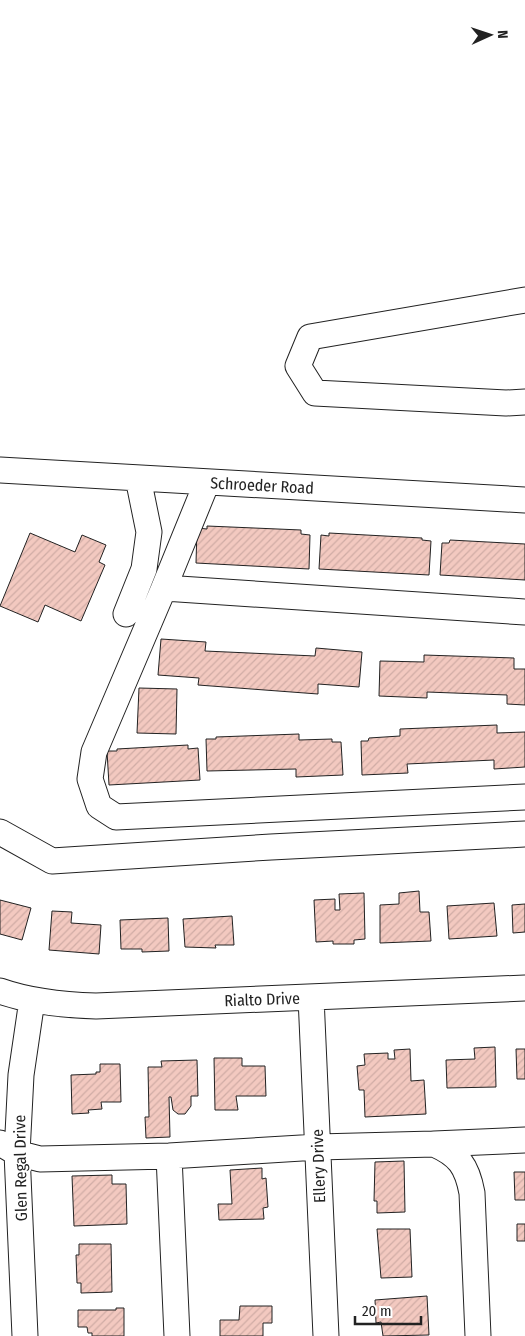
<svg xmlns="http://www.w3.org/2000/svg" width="525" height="1336" font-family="'Fira Sans Condensed',sans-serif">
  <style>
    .building { fill: url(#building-hatch); stroke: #222 }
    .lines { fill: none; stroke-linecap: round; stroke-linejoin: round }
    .minor-casing { stroke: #222; stroke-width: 27 }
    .minor { stroke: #fff; stroke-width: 25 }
    .labels { text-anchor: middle; stroke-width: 4; stroke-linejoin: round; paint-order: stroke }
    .street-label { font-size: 16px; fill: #222; stroke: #fff }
  </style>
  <defs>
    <pattern id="building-hatch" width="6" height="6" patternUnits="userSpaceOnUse" patternTransform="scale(1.25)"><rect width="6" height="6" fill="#f3c9c0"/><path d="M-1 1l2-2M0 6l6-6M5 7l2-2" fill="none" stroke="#d0aca5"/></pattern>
  </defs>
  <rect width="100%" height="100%" fill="#fff"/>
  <path class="building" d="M207,526L301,530V534L310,535L309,569L196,563L197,528L207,529Z
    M30,533L75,552L82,535L106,545L99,562L105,565L81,621L45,605L38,622L0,606Z
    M329,533L422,538V540L431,541L429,575L319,569L321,535L329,536Z
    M450,540L525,544V580L440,575L442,543H449Z
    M161,639L206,642L205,651L315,656L316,648L362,652L359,687L318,684V694L198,685L199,678L158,675Z
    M424,655L514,658V669H525V705L507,704V695L427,692V698L379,696L380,661L424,662Z
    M139,688L177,689L176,734L137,733Z
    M497,725V733L525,732V767L494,769V760L407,764L408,773L362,775L361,741H368L369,738L400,736V729Z
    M299,734V740L332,739V742H341L343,775L296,777V769L207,771L206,739H216V737Z
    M188,745V749L198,748L200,780L109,785L107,751H117V749Z
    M419,891L420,912H429L431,941L380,943V905L399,904V893Z
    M364,893L365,939L354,940V944H333V941L316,942L314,900L335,899V910H340L339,894Z
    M0,900L31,908L22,940L0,934Z
    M494,903L497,936L449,939L447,906Z
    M525,904V932L513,933L512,905Z
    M52,911L72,912L71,923L101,925L99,954L49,950Z
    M232,916L234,945H215L216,948L185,947L183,919Z
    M168,918L169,951L142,952V949H121L120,920Z
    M495,1047L496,1087L447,1088L446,1060L475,1059L474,1048Z
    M410,1049L411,1081L424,1080L426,1114L365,1117L364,1090H359L357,1066L365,1065L364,1054L388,1053V1059H395L394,1050Z
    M516,1049H525V1079H517Z
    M214,1058H242V1066H265L266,1096H236L238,1110H215Z
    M197,1060L198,1096H191V1106L185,1114H178L173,1110L171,1097H169L170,1137L146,1138L145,1117H149L148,1067H162L161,1061Z
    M100,1064H120L121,1102H101L102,1109L88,1110L89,1113L72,1114L71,1075L96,1074V1072H100Z
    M404,1161L405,1212L377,1213V1201H374L375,1162Z
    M262,1168V1179L266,1178L268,1207L263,1208L264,1219L219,1220L218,1204H232L230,1170Z
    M514,1172H525V1200H515Z
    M112,1175V1184H126L127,1224L74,1226L72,1176Z
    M517,1224H525V1241H517Z
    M377,1229H410L412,1277L381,1278Z
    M79,1244H111L112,1292L81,1293V1283H77L76,1255H79Z
    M427,1296L429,1335L383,1336L381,1322L376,1323L375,1300Z
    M240,1306H272V1323H263V1336H220V1320H239Z
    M116,1308H124V1336H92V1333H88L87,1327H78V1310H116Z"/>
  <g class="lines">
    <g class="minor-casing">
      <path id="minor" d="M525,300L310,337L298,366L315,393L506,403L525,402
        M0,470L525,500
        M207,482L163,590L94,752L90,779L99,806L116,817L525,797
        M164,588L525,612
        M126,614L144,569L149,532L138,478
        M0,832L52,861L271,847L525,834
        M0,991C31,1002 63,1005 96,1006L525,988
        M311,997L326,1336
        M0,1143L17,1153L40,1159L169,1156L318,1147L434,1144C459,1155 467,1166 472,1193L478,1336
        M434,1144L525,1140
        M169,1156L177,1336
        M25,1336L17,1153L21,1075L32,1000"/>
    </g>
    <use href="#minor" class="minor"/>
  </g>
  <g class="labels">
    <g class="street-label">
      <text transform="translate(262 485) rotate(3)" y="6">Schroeder Road</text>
      <text transform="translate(262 999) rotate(-2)" y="6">Rialto Drive</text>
      <text transform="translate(318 1166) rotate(-92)" y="6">Ellery Drive</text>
      <text transform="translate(20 1168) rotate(-91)" y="6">Glen Regal Drive</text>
    </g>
  </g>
  <g transform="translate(490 35) rotate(87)" stroke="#ffffff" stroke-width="4" paint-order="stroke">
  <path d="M0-4L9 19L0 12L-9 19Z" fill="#222222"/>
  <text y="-8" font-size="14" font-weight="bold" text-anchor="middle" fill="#222222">N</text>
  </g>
  <path d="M355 1316v8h66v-8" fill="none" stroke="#222222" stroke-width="2.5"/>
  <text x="362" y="1316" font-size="15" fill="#222222" stroke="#ffffff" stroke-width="4" paint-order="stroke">20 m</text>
</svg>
